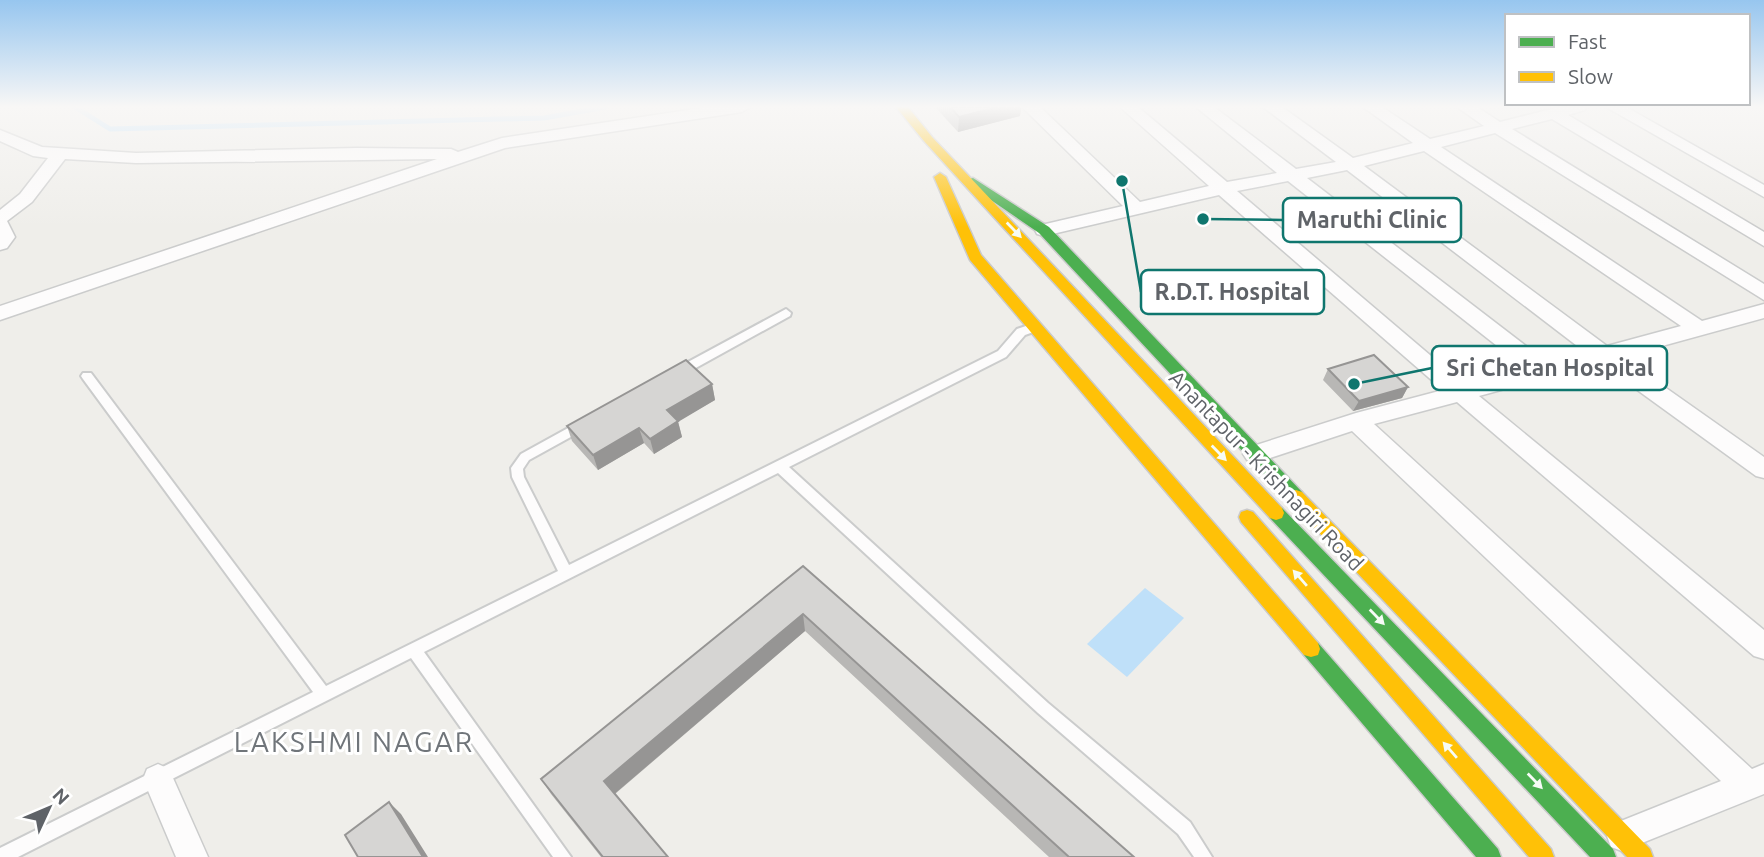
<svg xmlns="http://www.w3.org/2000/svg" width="1764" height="857" font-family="Ubuntu,sans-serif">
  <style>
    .water { fill: #bfe0f9 }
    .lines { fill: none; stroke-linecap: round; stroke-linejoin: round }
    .stream { stroke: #bfe0f9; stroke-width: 5 }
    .lane-casing { stroke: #cbcccc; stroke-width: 4 }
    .street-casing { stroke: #cbcccc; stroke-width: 3 }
    .fast-casing { stroke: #cacacb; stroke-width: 3 }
    .slow-casing { stroke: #cacacb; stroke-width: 3 }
    .lane { fill: #fdfcfc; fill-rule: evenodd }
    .street { fill: #fdfcfc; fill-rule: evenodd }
    .fast { fill: #4caf50; fill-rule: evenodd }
    .slow { fill: #ffc107; fill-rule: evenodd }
    .wall { fill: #b8b7b5 }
    .shaded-wall { fill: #969594 }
    .building { fill: #d6d5d3; stroke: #969594; stroke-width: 2 }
    .oneway { fill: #f6fbf6 }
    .labels { text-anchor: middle; stroke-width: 6; stroke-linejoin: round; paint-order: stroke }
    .street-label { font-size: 21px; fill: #5f6368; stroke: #fff }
    .near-neighbourhood-label { font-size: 28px; letter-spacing: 2px; fill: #70757a; stroke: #fff }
    .leader { fill: none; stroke: #0f766e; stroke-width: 2.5 }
    .callout-dot { fill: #0f766e; stroke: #fff; stroke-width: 2.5 }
    .callout { fill: #fff; stroke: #0f766e; stroke-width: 2.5 }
    .callout-label { font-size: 23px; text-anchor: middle; font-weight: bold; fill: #5f6368 }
  </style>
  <rect width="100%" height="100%" fill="#efeeea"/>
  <path class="water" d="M1145,588L1184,618L1127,677L1087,644Z"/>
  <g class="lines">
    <path class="stream" d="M75,107L110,129L544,118L606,107"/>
    <g class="lane-casing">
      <path id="lane" d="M786,309L791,313L790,316L683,375L679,376L673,372L675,369Z
        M1035,323L1039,324L1041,327L1039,330L1025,335L1006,357L789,467L1048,703L1190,822L1212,857H1194L1178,834L1038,713L778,473L424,652L571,857H553L411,658L18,857H0V848L313,692L83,379L81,376L83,373H91L326,686L558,571L512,477L511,468L521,454L579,422H587L589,425L587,428L529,460L523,469L524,477L569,565L998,351L1017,329Z"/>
    </g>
    <g class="street-casing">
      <path id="street" d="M708,107H750L742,112L505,148L0,320V306L437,159L136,163L65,159L32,202L7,221L15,237L7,248L0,250V210L20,194L48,158L33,156L0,141V130L42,147L136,153L357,148L451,149L458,152L502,138Z
        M1022,107H1040L1140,202L1209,186L1120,107H1138L1227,182L1277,173L1196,107H1214L1296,169L1336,162L1263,107H1282L1353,158L1413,143L1363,107H1382L1430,139L1484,126L1457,107H1477L1500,122L1559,107H1587L1585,110L1568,115L1764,232V246L1552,119L1512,129L1764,284V300L1495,133L1441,147L1702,321L1764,304V318L1622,357L1764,457V478L1756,476L1600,363L1479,396L1764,630V659L1754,656L1457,402L1374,424L1752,769L1764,764V794L1622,851L1611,847L1607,836L1611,825L1721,781L1352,431L1255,463L1247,460L1243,454L1247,448L1356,413L1443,390L1219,195L1044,236L1037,234L1035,230L1037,226L1123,206ZM1424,151L1681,326L1607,346L1364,166ZM1347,170L1585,352L1547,362L1307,178ZM1288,181L1525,368L1464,384L1237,191Z
        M1606,107H1626L1764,185V197Z
        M158,764L169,769L208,857H176L143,779L147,769Z"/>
    </g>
    <g class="fast-casing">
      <path id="fast" d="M973,178L1049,227L1302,492L1304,497L1302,502H1290L1039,233L969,185V179Z
        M1276,506L1282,508L1613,849L1616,857H1590L1270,518L1268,513L1270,508Z
        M1311,641L1318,643L1498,849L1501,857H1476L1304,655L1302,649L1304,643Z"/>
    </g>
    <g class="slow-casing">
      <path id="slow" d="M896,107H908L932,137L1282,508L1284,513L1282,518L1276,520L1270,518L924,141Z
        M940,173L946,177L981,255L1318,643L1320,649L1318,655L1311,657L1304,655L970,260L934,177Z
        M1296,490L1302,492L1650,849L1653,857H1627L1290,502L1288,497L1290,492Z
        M1247,510L1253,512L1551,849L1554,857H1529L1241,522L1239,517L1241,512Z"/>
    </g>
    <use href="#lane" class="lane"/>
    <use href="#street" class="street"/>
    <use href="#fast" class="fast"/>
    <use href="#slow" class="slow"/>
  </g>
  <path class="wall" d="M935,107H1021L1020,116L958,132Z
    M1328,369L1408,387L1402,398L1353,411L1323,380Z
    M712,384L715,400L678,421L682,437L654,454L644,443L598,470L572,441L567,426Z
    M803,566L1134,857H1049L805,631L615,794L668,857H601L551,794L541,779Z"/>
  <path class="shaded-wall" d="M998,107H1021L1020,116L958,132L959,117Z
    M712,384L715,400L678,422L682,437L654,454L650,439L667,410Z
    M1408,387L1402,398L1353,411L1359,401Z
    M639,428L644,443L598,470L593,455Z
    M803,614L805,631L612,796L604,781Z
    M389,802L401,814L428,857H423Z"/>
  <path class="building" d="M950,107H998L959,117Z
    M1374,355L1408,387L1359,401L1328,369Z
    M686,360L712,384L667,410L678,421L650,439L639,428L593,455L567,426Z
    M803,566L1134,857H1069L803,614L604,781L668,857H603L541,779Z
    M389,802L423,857H358L345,835Z"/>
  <defs><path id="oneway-solid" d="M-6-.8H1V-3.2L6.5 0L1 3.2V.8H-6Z" transform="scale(1.75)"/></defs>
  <g class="oneway">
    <use href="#oneway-solid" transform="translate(1014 230) rotate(46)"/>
    <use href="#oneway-solid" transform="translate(1219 453) rotate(46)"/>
    <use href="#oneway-solid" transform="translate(1300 578) rotate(-131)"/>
    <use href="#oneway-solid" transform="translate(1377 617) rotate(46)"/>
    <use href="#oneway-solid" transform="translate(1450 750) rotate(-131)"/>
    <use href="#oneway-solid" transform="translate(1535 781) rotate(46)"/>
  </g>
  <linearGradient id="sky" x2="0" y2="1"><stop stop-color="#97c6ef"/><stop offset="0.47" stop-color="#f8f7f6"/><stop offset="1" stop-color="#f8f7f6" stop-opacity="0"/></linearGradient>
  <rect width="1764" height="227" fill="url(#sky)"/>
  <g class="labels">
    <g class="street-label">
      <text transform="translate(1266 471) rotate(46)" y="7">Anantapur - Krishnagiri Road</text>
    </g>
    <g class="near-neighbourhood-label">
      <text x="354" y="752">LAKSHMI NAGAR</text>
    </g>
  </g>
  <path class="leader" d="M1203 219L1283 220M1122 181L1141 292M1354 384L1432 368"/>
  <g class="callout-dot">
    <circle cx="1203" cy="219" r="7"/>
    <circle cx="1122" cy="181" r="7"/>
    <circle cx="1354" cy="384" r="7"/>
  </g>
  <g class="callout">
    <rect x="1283" y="198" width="178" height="44" rx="7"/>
    <rect x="1141" y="270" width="183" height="44" rx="7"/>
    <rect x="1432" y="346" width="235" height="44" rx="7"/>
  </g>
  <g class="callout-label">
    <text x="1372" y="228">Maruthi Clinic</text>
    <text x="1232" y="300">R.D.T. Hospital</text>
    <text x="1550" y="376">Sri Chetan Hospital</text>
  </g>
  <rect x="1505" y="14" width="245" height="91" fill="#ffffff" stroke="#bfc1c3" stroke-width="2"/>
  <rect x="1519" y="37" width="35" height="10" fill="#4caf50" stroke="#bfc1c3" stroke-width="2"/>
  <text x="1568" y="49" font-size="21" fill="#5f6368">Fast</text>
  <rect x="1519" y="72" width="35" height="10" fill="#ffc107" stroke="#bfc1c3" stroke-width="2"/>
  <text x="1568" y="84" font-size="21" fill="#5f6368">Slow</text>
  <g transform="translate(49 808) rotate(46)" stroke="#ffffff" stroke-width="5" paint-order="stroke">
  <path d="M0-5L12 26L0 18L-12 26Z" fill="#5f6368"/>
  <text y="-10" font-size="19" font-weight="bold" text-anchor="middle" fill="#5f6368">N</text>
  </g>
</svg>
